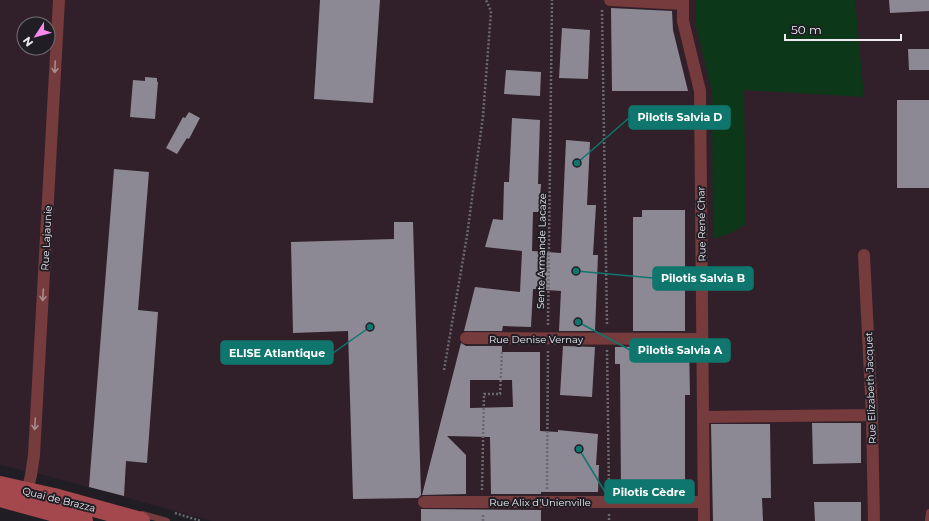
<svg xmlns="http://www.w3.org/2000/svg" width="929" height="521" font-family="Montserrat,sans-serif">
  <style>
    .industrial { fill: #312029; fill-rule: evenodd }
    .green { fill: #0c3719 }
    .building { fill: #8c8994; fill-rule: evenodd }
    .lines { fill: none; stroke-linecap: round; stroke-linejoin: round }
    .path { stroke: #6b686f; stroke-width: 2.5; stroke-dasharray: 2 2; stroke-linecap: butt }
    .service { stroke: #753b3d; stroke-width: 6 }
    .minor { stroke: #753b3d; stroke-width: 12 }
    .secondary { stroke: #a4484d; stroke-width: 18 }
    .oneway { stroke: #ab8a8e }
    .labels { text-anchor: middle; stroke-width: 4; stroke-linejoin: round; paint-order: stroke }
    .street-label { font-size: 10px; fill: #edebf1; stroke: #201d25 }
    .leader { fill: none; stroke: #0f766e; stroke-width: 1.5 }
    .callout-dot { fill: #0f766e; stroke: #201d25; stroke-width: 1.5 }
    .callout { fill: #0f766e; stroke: #0f766e; stroke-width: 1.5 }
    .callout-label { font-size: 11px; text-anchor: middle; font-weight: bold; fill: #fff }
  </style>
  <rect width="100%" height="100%" fill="#201d25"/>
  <path class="industrial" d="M0,0H929V521H212L44,475L0,465ZM24,24H48V48H24Z"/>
  <path class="green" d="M695,0H855L864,97L744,90L746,224L731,233L713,239L712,92L696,26Z"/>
  <path class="building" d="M320,0H380L373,103L314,99Z
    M889,0H929V11L890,13Z
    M611,8L672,11L673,30L688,91H612Z
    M562,28L590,30L588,79L559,78Z
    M908,49H929V70H909Z
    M506,70L541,72L540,96L504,94Z
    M145,77L157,78V82H158L155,119L130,117L133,80L145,81Z
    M897,100H929V188H897Z
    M189,112L200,118L189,139L187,138L177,154L166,148L183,117L185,118Z
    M512,118L540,120L538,184H541L539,212H533L532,251L561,253L566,140L590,142L587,205H596L593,255H598L595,331H559L561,291L533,289L531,327L503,326L502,331H464L475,287L520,292L522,251L485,247L493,219L503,220L504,182H509Z
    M114,169L149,172L138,310L158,312L147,463L126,461L124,496L89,487Z
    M642,210H685V331H633V217H642Z
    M394,222H413L421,495L418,498L353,499L348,331L293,333L291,242L394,239Z
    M461,343L466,346H502V352H540V431L558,432V430L598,434L596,465H599L598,492H541V494H491L490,437L447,436L466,455V494L422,495ZM470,380H512L513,407L470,408Z
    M563,346L595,347L592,397L560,395Z
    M689,346L690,395H685V492H621L620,364H615V347Z
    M812,423H861V463L813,464Z
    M711,424H770L771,498H762L763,521H713Z
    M814,502H861V521H815Z
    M421,509L541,510V521H421Z"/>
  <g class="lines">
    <path class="path" d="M602,10L607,325
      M548,325L552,0
      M607,350L609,489
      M444,370L467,236L483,116L491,11L486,0
      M547,489L548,350
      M482,490L484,394H500L502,352
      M175,513L201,521
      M609,514V521
      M483,515V521"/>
    <path class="service" d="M142,514L167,521
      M928,521L929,512"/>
    <path class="minor" d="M610,0L683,4
      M683,0V21L700,91L704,521
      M864,255L872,415L874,521
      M466,338L702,339
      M703,417L872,415
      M26,497L31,475L34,455L59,0
      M424,502H704"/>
    <path class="secondary" d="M0,485L54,497L141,521
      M0,498L84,521"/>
  </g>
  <defs><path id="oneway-shaft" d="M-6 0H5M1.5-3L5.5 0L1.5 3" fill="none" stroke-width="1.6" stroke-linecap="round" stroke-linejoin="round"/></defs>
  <g class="oneway">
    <use href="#oneway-shaft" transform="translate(55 67) rotate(93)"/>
    <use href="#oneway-shaft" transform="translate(43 295) rotate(93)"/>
    <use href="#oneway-shaft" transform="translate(35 424) rotate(93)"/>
  </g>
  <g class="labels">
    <g class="street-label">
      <text transform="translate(701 224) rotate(-91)" y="4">Rue René Char</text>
      <text transform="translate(46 238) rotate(-87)" y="4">Rue Lajaunie</text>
      <text transform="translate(541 251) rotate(-89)" y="4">Sente Armande Lacaze</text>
      <text x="536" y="343">Rue Denise Vernay</text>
      <text transform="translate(870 388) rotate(-92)" y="4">Rue Elizabeth Jacquet</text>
      <text transform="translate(59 499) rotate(14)" y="4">Quai de Brazza</text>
      <text x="540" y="506">Rue Alix d'Unienville</text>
    </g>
  </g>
  <path class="leader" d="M577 163L629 118M576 271L653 278M578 322L630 350M370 327L333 353M579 449L605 492"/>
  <g class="callout-dot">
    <circle cx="577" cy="163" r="4"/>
    <circle cx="576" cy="271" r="4"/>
    <circle cx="578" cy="322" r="4"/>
    <circle cx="370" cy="327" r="4"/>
    <circle cx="579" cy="449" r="4"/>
  </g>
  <g class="callout">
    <rect x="629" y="106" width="101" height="23" rx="4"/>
    <rect x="653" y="267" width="100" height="23" rx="4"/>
    <rect x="630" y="339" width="100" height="23" rx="4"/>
    <rect x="221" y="341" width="112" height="23" rx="4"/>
    <rect x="605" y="480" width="89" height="23" rx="4"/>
  </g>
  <g class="callout-label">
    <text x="680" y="121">Pilotis Salvia D</text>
    <text x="703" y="282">Pilotis Salvia B</text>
    <text x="680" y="354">Pilotis Salvia A</text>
    <text x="277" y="357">ELISE Atlantique</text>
    <text x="649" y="496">Pilotis Cèdre</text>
  </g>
  <g transform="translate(36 36) rotate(234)"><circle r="19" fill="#201d25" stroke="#726f77"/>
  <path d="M0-3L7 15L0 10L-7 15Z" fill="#f689ed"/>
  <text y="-6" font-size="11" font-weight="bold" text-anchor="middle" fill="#edebf1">N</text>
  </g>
  <path d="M785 34v6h116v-6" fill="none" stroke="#edebf1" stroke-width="2"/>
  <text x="791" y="34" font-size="12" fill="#edebf1" stroke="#201d25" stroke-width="3" paint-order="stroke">50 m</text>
</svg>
